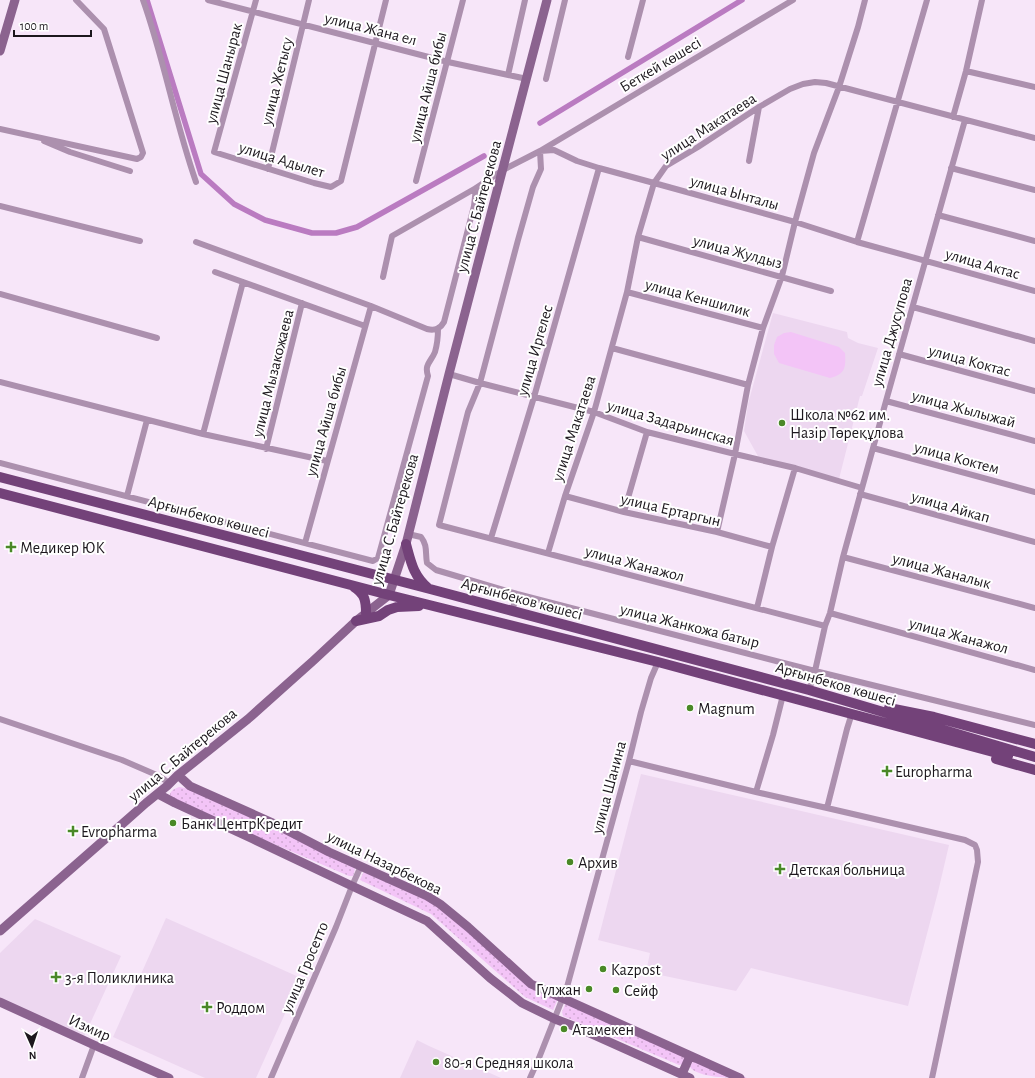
<svg xmlns="http://www.w3.org/2000/svg" width="1035" height="1078" font-family="'Alegreya Sans',sans-serif">
  <style>
    .built { fill: #edd7f0 }
    .grass { fill: url(#grass-dots) }
    .pitch { fill: #f3c4f7 }
    .lines { fill: none; stroke-linecap: round; stroke-linejoin: round }
    .canal { stroke: #ba7bc1; stroke-width: 5.5 }
    .street { stroke: #ac90ae; stroke-width: 6 }
    .secondary { stroke: #8b638f; stroke-width: 9 }
    .primary { stroke: #734279; stroke-width: 10 }
    .poi-dot { fill: #4a8827; stroke: #fff; stroke-width: 1.5 }
    .labels { text-anchor: middle; stroke-width: 4; stroke-linejoin: round; paint-order: stroke }
    .street-label { font-size: 16px; fill: #1c171d; stroke: #fff }
    .poi-label { font-size: 16px; fill: #1c171d; stroke: #fff; text-anchor: start }
  </style>
  <defs>
    <pattern id="grass-dots" width="8" height="8" patternUnits="userSpaceOnUse"><rect width="8" height="8" fill="#f3c4f7"/><path d="M2 2h.1M6 6h.1" fill="none" stroke="#d0a8d3" stroke-width="1.8" stroke-linecap="round"/></pattern>
  </defs>
  <rect width="100%" height="100%" fill="#f7e6f9"/>
  <path class="built" d="M773,313L847,332L848,338L858,343L878,348L862,396H860L839,479L759,458L744,431L748,404Z
    M641,774L949,845L938,892L908,1006L751,968L736,991L646,972L650,953L598,940Z
    M166,918L301,978L256,1078H205L113,1037Z
    M35,919L121,956L84,1037L0,999V953Z
    M417,1040L429,1046L501,1078H400Z"/>
  <path class="grass" d="M179,787L185,788L355,863C355,868 355,871 353,876H349L171,800C167,793 173,789 179,787Z
    M365,869L440,902L529,983L559,996L553,1010L525,997L431,914L360,880Z
    M566,1002L687,1055L683,1064L679,1065L563,1016L562,1012Z
    M698,1056L747,1078C731,1078 698,1078 690,1067L694,1059Z"/>
  <path class="pitch" d="M791,332L839,347L845,353C846,368 845,374 830,378L779,363L774,354V345L777,337L784,333Z"/>
  <g class="lines">
    <path class="canal" d="M147,0L201,174L234,204L265,220L312,233H336L357,227L484,156
      M540,123L742,0"/>
    <path class="street" d="M143,0C164,59 175,122 196,182
      M208,0L448,62L527,79
      M256,0L214,152L314,183L331,187L341,181L386,0
      M628,57L643,0
      M966,71L1035,87
      M508,75L525,0
      M546,79L565,0
      M953,117L966,71L982,0
      M0,129L137,159L141,157L143,153L104,29L76,0
      M44,141L70,152L130,171
      M540,151L541,169L533,187L518,240L480,383L468,412L439,525L825,626
      M540,151L554,150L577,161L599,168L654,183L795,222L857,242L1035,291
      M749,161L759,107
      M951,168L1035,190
      M268,169L309,0
      M416,181L463,0
      M0,206L140,241
      M938,215L1035,241
      M638,237L831,291
      M196,242L371,306L427,329C435,331 440,329 444,322L474,206L476,188
      M857,242L927,0
      M215,272L365,326
      M383,277L392,236L476,188L503,170L540,151L793,0
      M627,292L763,328
      M0,294L157,338
      M913,307L1035,341
      M612,348L748,385
      M899,354L1035,391
      M449,374L480,383L594,412L647,432L735,454L795,468L862,488
      M0,382L203,434L327,461
      M886,401L1035,441
      M203,434L243,282
      M873,448L1035,492
      M266,449L302,303
      M0,463L373,561L378,558L428,376C424,364 431,362 435,352C437,345 438,337 438,329
      M860,494L1035,542
      M127,496L147,420
      M565,496L624,512L717,532L772,547
      M624,512L647,432
      M717,532L735,454L748,385L763,328L782,276L795,222L814,153L839,87L858,27L865,0
      M408,534L421,537C428,546 425,553 427,563L436,570L517,594L815,671L1035,725
      M491,538L534,397L599,168
      M305,543L371,306
      M548,553L565,496L594,412L627,292L638,237L654,183L666,166L698,147L759,107L790,89L803,84L815,82L826,83L1035,138
      M843,557L1035,608
      M757,608L772,547L795,468
      M512,611L517,594
      M830,613L1035,670
      M809,690L815,671L825,626L830,613L843,557L886,401L965,120
      M0,719L122,760L159,776L169,783
      M629,761L756,792L827,808L965,840L975,845L977,850L978,862L932,1078
      M756,792L773,735L783,695
      M827,808L847,729L852,713
      M82,1078L94,1045
      M271,1078L336,927L352,886L361,866
      M530,1078L539,1058L567,987L629,761L641,712L651,678L658,662"/>
    <path class="secondary" d="M0,51L15,0
      M178,775L190,786L275,824L329,852L427,896L440,904L468,927L531,984L740,1078
      M158,794L175,803L253,839L352,886L427,921L490,978L522,1003L555,1019L576,1027L690,1078
      M0,931L112,833L146,803L167,786L178,775L248,719L313,661L356,621L389,595L406,544L449,374L547,0
      M0,1002L94,1045L169,1078
      M682,1074L690,1056"/>
    <path class="primary" d="M0,477L430,589L809,690L1035,757
      M0,493L389,595L658,662L1008,756
      M406,544C411,562 413,575 428,588
      M354,587C365,594 366,601 366,613
      M356,621L379,616L388,610L397,607L419,606
      M889,708L934,717L1035,744
      M996,759L1035,770"/>
  </g>
  <g class="poi-dot">
    <circle cx="782" cy="423" r="4"/>
    <path d="M9 541h4v4h4v4h-4v4h-4v-4h-4v-4h4z"/>
    <circle cx="690" cy="708" r="4"/>
    <path d="M885 765h4v4h4v4h-4v4h-4v-4h-4v-4h4z"/>
    <circle cx="173" cy="823" r="4"/>
    <path d="M71 825h4v4h4v4h-4v4h-4v-4h-4v-4h4z"/>
    <circle cx="570" cy="862" r="4"/>
    <path d="M778 863h4v4h4v4h-4v4h-4v-4h-4v-4h4z"/>
    <circle cx="603" cy="969" r="4"/>
    <path d="M54 971h4v4h4v4h-4v4h-4v-4h-4v-4h4z"/>
    <circle cx="589" cy="989" r="4"/>
    <circle cx="616" cy="990" r="4"/>
    <path d="M205 1001h4v4h4v4h-4v4h-4v-4h-4v-4h4z"/>
    <circle cx="564" cy="1029" r="4"/>
    <circle cx="436" cy="1062" r="4"/>
  </g>
  <g class="labels">
    <g class="street-label">
      <text transform="translate(371 28) rotate(14)" y="6">улица Жана ел</text>
      <text transform="translate(660 64) rotate(-31)" y="6">Беткей көшесі</text>
      <text transform="translate(223 73) rotate(-75)" y="6">улица Шанырак</text>
      <text transform="translate(276 81) rotate(-76)" y="6">улица Жетысу</text>
      <text transform="translate(427 87) rotate(-76)" y="6">улица Айша бибы</text>
      <text transform="translate(708 126) rotate(-33)" y="6">улица Макатаева</text>
      <text transform="translate(282 159) rotate(17)" y="6">улица Адылет</text>
      <text transform="translate(735 192) rotate(16)" y="6">улица Ынталы</text>
      <text transform="translate(478 206) rotate(-75)" y="6">улица С.Байтерекова</text>
      <text transform="translate(738 251) rotate(15)" y="6">улица Жулдыз</text>
      <text transform="translate(983 263) rotate(16)" y="6">улица Актас</text>
      <text transform="translate(698 297) rotate(15)" y="6">улица Кеншилик</text>
      <text transform="translate(891 332) rotate(-74)" y="6">улица Джусупова</text>
      <text transform="translate(534 350) rotate(-74)" y="6">улица Иргелес</text>
      <text transform="translate(970 360) rotate(15)" y="6">улица Коктас</text>
      <text transform="translate(272 373) rotate(-76)" y="6">улица Мызакожаева</text>
      <text transform="translate(964 408) rotate(15)" y="6">улица Жылыжай</text>
      <text transform="translate(325 421) rotate(-74)" y="6">улица Айша бибы</text>
      <text transform="translate(671 422) rotate(16)" y="6">улица Задарьинская</text>
      <text transform="translate(573 428) rotate(-72)" y="6">улица Макатаева</text>
      <text transform="translate(957 457) rotate(15)" y="6">улица Коктем</text>
      <text transform="translate(951 506) rotate(16)" y="6">улица Айкап</text>
      <text transform="translate(671 509) rotate(13)" y="6">улица Ертаргын</text>
      <text transform="translate(209 516) rotate(15)" y="6">Арғынбеков көшесі</text>
      <text transform="translate(394 519) rotate(-74)" y="6">улица С.Байтерекова</text>
      <text transform="translate(635 563) rotate(15)" y="6">улица Жанажол</text>
      <text transform="translate(942 570) rotate(15)" y="6">улица Жаналык</text>
      <text transform="translate(522 598) rotate(15)" y="6">Арғынбеков көшесі</text>
      <text transform="translate(690 625) rotate(14)" y="6">улица Жанкожа батыр</text>
      <text transform="translate(959 635) rotate(15)" y="6">улица Жанажол</text>
      <text transform="translate(836 683) rotate(16)" y="6">Арғынбеков көшесі</text>
      <text transform="translate(182 754) rotate(-40)" y="6">улица С.Байтерекова</text>
      <text transform="translate(608 787) rotate(-75)" y="6">улица Шанина</text>
      <text transform="translate(385 862) rotate(26)" y="6">улица Назарбекова</text>
      <text transform="translate(304 967) rotate(-67)" y="6">улица Гросетто</text>
      <text transform="translate(90 1027) rotate(24)" y="6">Измир</text>
    </g>
    <g class="poi-label">
      <text x="790" y="420">Школа №62 им.<tspan x="790" dy="18">Назір Төреқұлова</tspan></text>
      <text x="20" y="553">Медикер ЮK</text>
      <text x="698" y="714">Magnum</text>
      <text x="895" y="777">Europharma</text>
      <text x="181" y="829">Банк ЦентрКредит</text>
      <text x="81" y="837">Evropharma</text>
      <text x="578" y="868">Архив</text>
      <text x="789" y="875">Детская больница</text>
      <text x="611" y="975">Kazpost</text>
      <text x="65" y="983">3-я Поликлиника</text>
      <text x="581" y="995" text-anchor="end">Гүлжан</text>
      <text x="624" y="996">Сейф</text>
      <text x="216" y="1013">Роддом</text>
      <text x="572" y="1035">Атамекен</text>
      <text x="444" y="1068">80-я Средняя школа</text>
    </g>
  </g>
  <g transform="translate(32 1046) rotate(177)" stroke="#ffffff" stroke-width="3" paint-order="stroke">
  <path d="M0-3L7 15L0 10L-7 15Z" fill="#1c171d"/>
  <text y="-6" font-size="11" font-weight="bold" text-anchor="middle" fill="#1c171d">N</text>
  </g>
  <path d="M14 30v6h77v-6" fill="none" stroke="#1c171d" stroke-width="2"/>
  <text x="20" y="30" font-size="12" fill="#1c171d" stroke="#ffffff" stroke-width="3" paint-order="stroke">100 m</text>
</svg>
